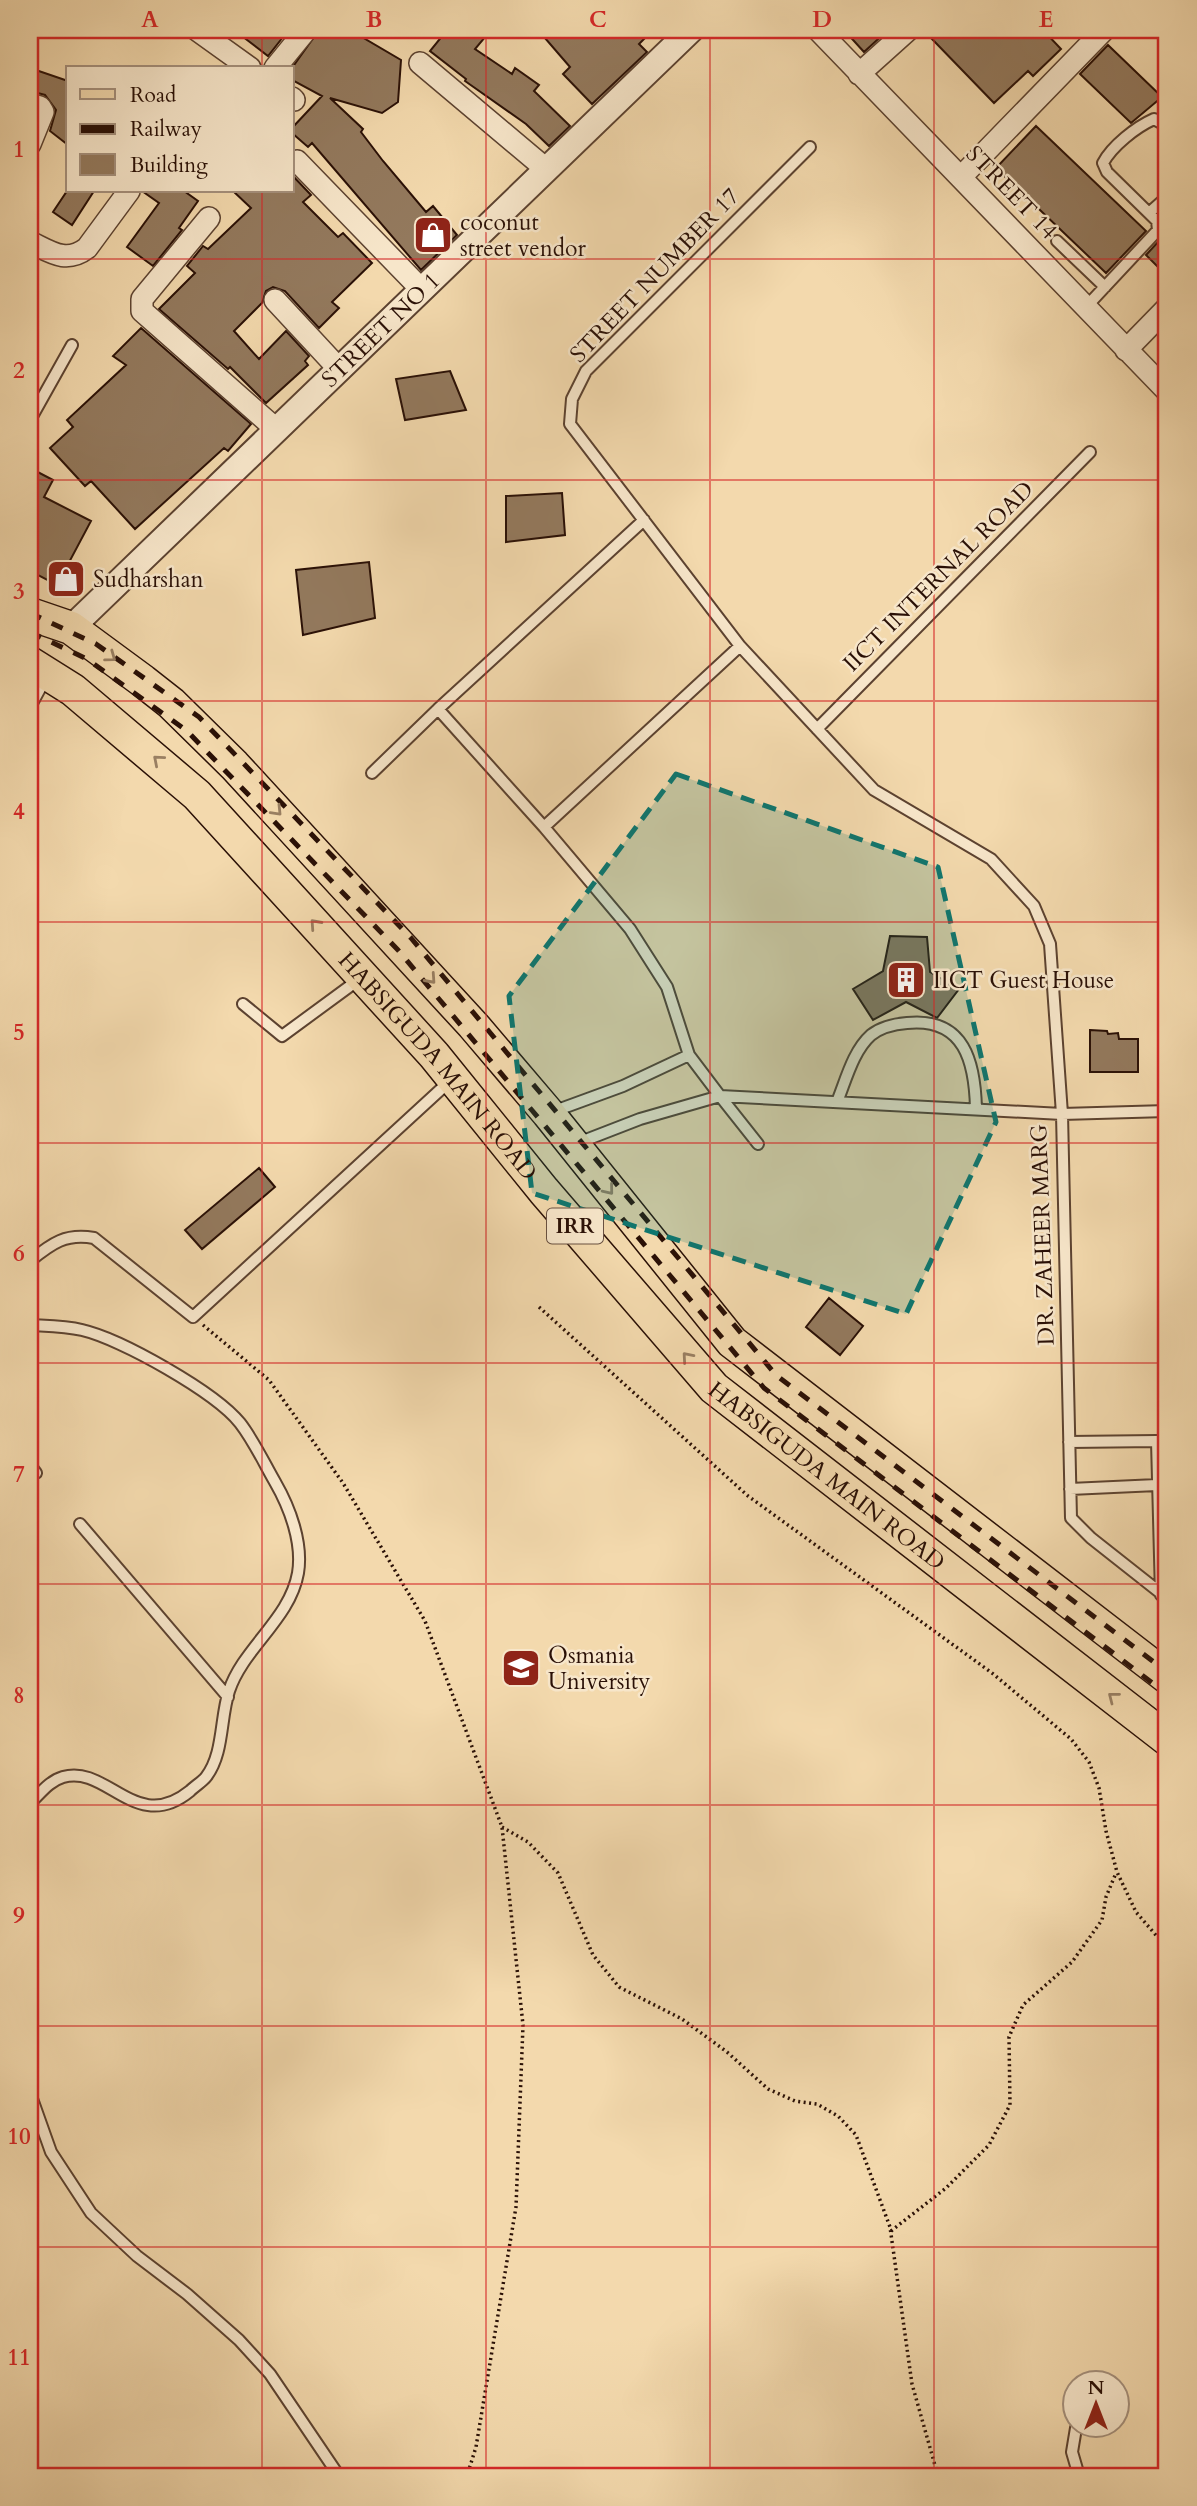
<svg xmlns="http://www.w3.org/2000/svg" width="1197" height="2506" font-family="Cardo,serif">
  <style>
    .building { fill: #93795d; stroke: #2a1006; stroke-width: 2 }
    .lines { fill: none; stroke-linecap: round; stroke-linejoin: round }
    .service-casing { stroke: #5c4230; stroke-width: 14 }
    .minor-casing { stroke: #5c4230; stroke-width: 24 }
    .tertiary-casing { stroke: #5c4230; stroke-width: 28 }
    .primary-casing { stroke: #2a1006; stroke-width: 35 }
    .path { stroke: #2a1006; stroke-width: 3.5; stroke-dasharray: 2 3.5; stroke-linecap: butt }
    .service { stroke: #f7e6ca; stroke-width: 10 }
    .minor { stroke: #f7e6ca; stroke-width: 21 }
    .tertiary { stroke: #f7e6ca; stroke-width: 24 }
    .primary { stroke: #f3d9ad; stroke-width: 32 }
    .rail { stroke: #2a1006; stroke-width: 5; stroke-dasharray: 12 12; stroke-linecap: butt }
    .oneway { stroke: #997f62 }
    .marked { fill: #0f766e; fill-opacity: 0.2; stroke: #0f766e; stroke-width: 5; stroke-dasharray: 14 9; stroke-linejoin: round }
    .grid { fill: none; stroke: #d62828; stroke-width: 2; stroke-opacity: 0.55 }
    .labels { text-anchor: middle; stroke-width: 5; stroke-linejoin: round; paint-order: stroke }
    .shield { fill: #f7e6ca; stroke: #685041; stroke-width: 2 }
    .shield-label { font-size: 21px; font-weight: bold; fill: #2a1006 }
    .street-label { font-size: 23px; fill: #2a1006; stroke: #f7e6ca }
    .poi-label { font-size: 23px; fill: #2a1006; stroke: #f7e6ca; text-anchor: start }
    .neatline { fill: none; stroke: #d62828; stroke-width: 2.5 }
    .grid-label { font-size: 23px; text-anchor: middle; font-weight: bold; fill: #d62828 }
  </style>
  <rect width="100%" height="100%" fill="#f3d9ad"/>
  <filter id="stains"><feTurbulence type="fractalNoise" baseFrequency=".00286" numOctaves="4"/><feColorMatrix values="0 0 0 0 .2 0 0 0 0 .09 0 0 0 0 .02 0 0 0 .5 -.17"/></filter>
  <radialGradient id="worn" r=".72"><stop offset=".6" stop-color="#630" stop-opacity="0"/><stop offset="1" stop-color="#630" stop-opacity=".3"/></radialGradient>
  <path class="building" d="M234,30H274L283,37L268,56Z
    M319,30H369L362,37L401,60L398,102L382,113L330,98L363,129L361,132L383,161L426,212L433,206L457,235L421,270L312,143L308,147L292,133V128L322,96L292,80V68Z
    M447,30H478L486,36L475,49L512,74L515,68L539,85L534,91L570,126L549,146L526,124L465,81L466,79L430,51Z
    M538,30H653L639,44L647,52L592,104L563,74L570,67Z
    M844,30H888L864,52Z
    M942,30H1043L1061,49L1033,76L1028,71L994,103L932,39Z
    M1108,45L1162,97L1131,123L1080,74Z
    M30,68L68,81V145L50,131L56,110L45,95L30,91Z
    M1036,126L1146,231L1106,273L996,168Z
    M292,175L311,195L303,202L338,237L343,233L372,263L332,302L339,308L319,328L285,291L273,287L266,291L262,303L234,331L259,359L286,331L309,356L305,361L308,365L266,403L230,367L228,369L159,309L195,273L187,266L203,246L208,249L251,208L233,191H292Z
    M67,191H94L72,225L53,212Z
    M142,191H184L198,201L179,228L182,230L153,266L127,247L159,203Z
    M1158,242L1167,251V276L1146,255Z
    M141,328L251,424L228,451L224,448L135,529L91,481L85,486L50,448L73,427L67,420L126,365L113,356Z
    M450,371L466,410L405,420L396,379Z
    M30,468L53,480L44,497L91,521L57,585L30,571Z
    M562,493L565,535L506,542V496Z
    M369,562L375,618L303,635L296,570Z
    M890,936L927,937L930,972L959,989L937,1018L906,1002L873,1020L853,989L883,971Z
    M1090,1030L1107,1031L1108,1034L1118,1033L1119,1039H1138V1072H1090Z
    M259,1168L275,1187L202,1249L185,1230Z
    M829,1298L863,1326L840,1355L806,1327Z"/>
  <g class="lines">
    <g class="service-casing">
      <path id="service" d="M810,147L586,371L572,399L570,424L740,646L874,790L991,859L1034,906L1050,944L1062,1114L1167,1111
        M1149,213L1167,197
        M1057,241L1105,287
        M1086,307L1158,230L1157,221L1107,172L1103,163C1112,146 1136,127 1154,119L1167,126
        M30,420L72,345
        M30,707L47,676
        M438,709L644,520
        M817,729L1090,452
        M372,773L438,709L544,827L630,929L667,987L689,1055
        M544,827L740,646
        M243,1004L282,1036L361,978
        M837,1102C846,1080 853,1051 871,1035C881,1027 895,1024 907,1023C965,1017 975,1063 976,1109
        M552,1112L623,1086L689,1055L720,1096L1062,1114L1071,1518L1091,1538L1167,1598
        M578,1143L640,1119L720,1096L758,1144
        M30,1261C52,1243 66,1233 94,1238L193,1317L451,1080
        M30,1325C47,1326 65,1326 82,1330C121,1339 215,1392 240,1423C254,1441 264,1463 275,1482C290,1508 303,1543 298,1573C290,1619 243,1648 229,1691C220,1718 224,1754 206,1777C202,1782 195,1786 190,1791C136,1835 107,1764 63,1777C49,1781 40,1794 30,1803
        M1069,1442L1157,1441L1161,1595
        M30,1465L36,1473
        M1070,1489L1157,1485
        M80,1524L228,1697
        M30,2093L51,2152L91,2213L137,2256L187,2294L239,2340L270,2374L339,2476
        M1076,2428L1072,2452L1079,2476"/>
    </g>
    <g class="minor-casing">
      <path id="minor" d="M197,30L250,68
        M818,30L1167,391
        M420,63L546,169
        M275,68L306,30
        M859,74L908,30
        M292,98L294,100
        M30,104L40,107L43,112L30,144
        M297,161L421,289
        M961,177L1104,30
        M209,218L142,299V311L277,430
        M30,242C51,252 66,264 87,248L129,191
        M275,300L339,369
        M1126,350L1167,308"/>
    </g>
    <g class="tertiary-casing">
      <g id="tertiary">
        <path id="s1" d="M71,628L691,30"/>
      </g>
    </g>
    <g class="primary-casing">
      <g id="primary">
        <path d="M30,614L71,628L143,681L171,703L234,765L473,1025L548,1113L732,1342L1167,1677"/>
        <path id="s2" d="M30,663L73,690L197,795L434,1055L544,1191L714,1388L1167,1739"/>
      </g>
    </g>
    <path class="path" d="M539,1307L748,1496L992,1673L1071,1739L1089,1762L1099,1788L1106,1831L1117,1872L1136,1912L1167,1948
      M203,1325L269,1380L343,1483L425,1621L502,1827L523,2025L516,2207L476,2447L467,2476
      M502,1827L528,1842L558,1873L593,1955L619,1987L682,2019L727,2052L768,2089L795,2101L817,2104L838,2116L856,2135L890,2227L912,2384L938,2476
      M891,2231L946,2188L989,2145L1010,2105L1009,2037L1023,2005L1072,1962L1102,1920L1106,1897L1116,1873"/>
    <use href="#service" class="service"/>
    <use href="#minor" class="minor"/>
    <use href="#tertiary" class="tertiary"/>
    <use href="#primary" class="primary"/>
    <path class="rail" d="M30,613L96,644L199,717L411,938L776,1375L1167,1672
      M30,632L87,659L187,731L398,950L764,1388L1167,1694"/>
  </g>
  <defs><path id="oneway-chevron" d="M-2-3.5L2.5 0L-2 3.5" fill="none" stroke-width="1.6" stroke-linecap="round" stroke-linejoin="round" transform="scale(1.75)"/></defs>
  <g class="oneway">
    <use href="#oneway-chevron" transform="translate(111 657) rotate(36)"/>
    <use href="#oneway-chevron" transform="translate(158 760) rotate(-139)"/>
    <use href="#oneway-chevron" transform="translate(277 811) rotate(46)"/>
    <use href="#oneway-chevron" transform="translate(315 924) rotate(-132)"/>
    <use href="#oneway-chevron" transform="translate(431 979) rotate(48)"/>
    <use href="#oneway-chevron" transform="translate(609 1190) rotate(51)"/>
    <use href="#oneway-chevron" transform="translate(687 1357) rotate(-131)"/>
    <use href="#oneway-chevron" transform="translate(1113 1697) rotate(-142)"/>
  </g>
  <path class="marked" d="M676,774L938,867L996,1122L906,1314L532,1193L509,996Z"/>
  <path class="grid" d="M262,30V68M486,30V2476M710,30V2476M934,30V2476M262,191V2476M30,259H1167M30,480H1167M30,701H1167M30,922H1167M30,1143H1167M30,1363H1167M30,1584H1167M30,1805H1167M30,2026H1167M30,2247H1167"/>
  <defs>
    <g id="shop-square" transform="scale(2.0125)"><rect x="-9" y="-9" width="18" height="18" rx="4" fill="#8f2418" stroke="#f7e6ca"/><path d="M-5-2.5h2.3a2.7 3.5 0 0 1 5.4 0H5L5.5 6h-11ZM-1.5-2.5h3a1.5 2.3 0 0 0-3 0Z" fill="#fff"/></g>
    <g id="building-square" transform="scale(2.0125)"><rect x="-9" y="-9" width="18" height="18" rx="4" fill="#8f2418" stroke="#f7e6ca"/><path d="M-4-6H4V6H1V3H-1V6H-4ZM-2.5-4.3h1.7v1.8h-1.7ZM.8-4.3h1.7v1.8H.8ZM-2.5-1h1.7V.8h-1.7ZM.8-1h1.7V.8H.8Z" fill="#fff"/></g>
    <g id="university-square" transform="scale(2.0125)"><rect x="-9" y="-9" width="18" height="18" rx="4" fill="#8f2418" stroke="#f7e6ca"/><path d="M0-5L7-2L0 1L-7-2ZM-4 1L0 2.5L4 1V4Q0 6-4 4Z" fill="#fff"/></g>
  </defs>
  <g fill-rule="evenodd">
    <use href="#shop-square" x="433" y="235"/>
    <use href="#shop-square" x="66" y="579"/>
    <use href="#building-square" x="906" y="980"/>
    <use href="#university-square" x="521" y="1668"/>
  </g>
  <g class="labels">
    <rect class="shield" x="547" y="1208.5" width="56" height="35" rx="5"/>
    <g class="shield-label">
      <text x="575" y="1233">IRR</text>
    </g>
    <g class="street-label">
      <text transform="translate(1012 192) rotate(46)" y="8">STREET 14</text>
      <text transform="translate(654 275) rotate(-46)" y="8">STREET NUMBER 17</text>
      <text dy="8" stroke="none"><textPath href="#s1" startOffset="430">STREET NO 1</textPath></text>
      <text transform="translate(938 576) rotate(-45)" y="8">IICT INTERNAL ROAD</text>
      <text dy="8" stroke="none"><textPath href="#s2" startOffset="576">HABSIGUDA MAIN ROAD</textPath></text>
      <text transform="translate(1042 1235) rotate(-92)" y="8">DR. ZAHEER MARG</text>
      <text dy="8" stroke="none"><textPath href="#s2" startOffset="1143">HABSIGUDA MAIN ROAD</textPath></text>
    </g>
    <g class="poi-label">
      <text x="460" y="230">coconut<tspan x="460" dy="26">street vendor</tspan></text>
      <text x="93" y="587">Sudharshan</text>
      <text x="933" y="988">IICT Guest House</text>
      <text x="548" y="1663">Osmania<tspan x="548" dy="26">University</tspan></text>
    </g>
  </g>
  <rect width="1197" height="2506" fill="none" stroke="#f3d9ad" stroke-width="77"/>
  <rect x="66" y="66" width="228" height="126" fill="#f7e6ca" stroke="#a5907c" stroke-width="2"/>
  <rect x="80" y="89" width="35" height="10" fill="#f3d9ad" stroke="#a5907c" stroke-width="2"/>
  <text x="130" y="102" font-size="21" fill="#2a1006">Road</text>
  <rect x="80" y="124" width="35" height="10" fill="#2a1006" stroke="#a5907c" stroke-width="2"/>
  <text x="130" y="136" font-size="21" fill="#2a1006">Railway</text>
  <rect x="80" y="154" width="35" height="21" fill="#93795d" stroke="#a5907c" stroke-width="2"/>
  <text x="130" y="172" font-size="21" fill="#2a1006">Building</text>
  <g transform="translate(1096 2404)"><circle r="33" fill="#f7e6ca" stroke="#a5907c" stroke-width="2"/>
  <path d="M0-5L12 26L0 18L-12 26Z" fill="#8f2418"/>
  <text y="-10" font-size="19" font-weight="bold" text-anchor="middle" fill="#2a1006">N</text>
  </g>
  <rect x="38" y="38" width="1120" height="2430" class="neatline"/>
  <g class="grid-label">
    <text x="150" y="27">A</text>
    <text x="374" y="27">B</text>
    <text x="598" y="27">C</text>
    <text x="822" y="27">D</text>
    <text x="1046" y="27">E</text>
    <text x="19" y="157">1</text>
    <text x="19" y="378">2</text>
    <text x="19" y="599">3</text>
    <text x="19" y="819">4</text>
    <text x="19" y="1040">5</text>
    <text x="19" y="1261">6</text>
    <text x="19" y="1482">7</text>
    <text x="19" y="1703">8</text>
    <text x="19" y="1923">9</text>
    <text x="19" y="2144">10</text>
    <text x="19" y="2365">11</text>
  </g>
  <rect width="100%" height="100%" filter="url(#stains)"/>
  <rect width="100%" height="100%" fill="url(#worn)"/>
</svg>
